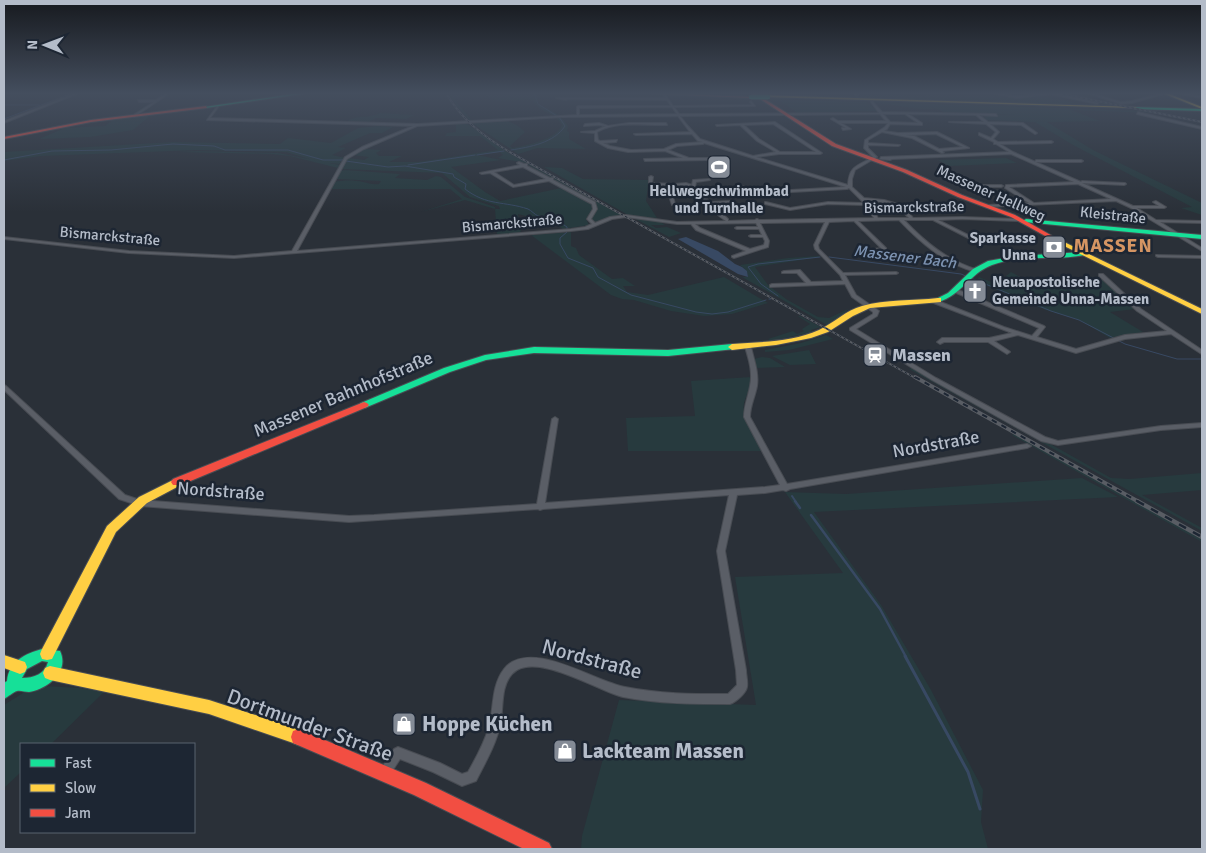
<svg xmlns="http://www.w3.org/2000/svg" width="1206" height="853" font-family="Signika,sans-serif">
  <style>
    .green { fill: #273a3e }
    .water { fill: #384963 }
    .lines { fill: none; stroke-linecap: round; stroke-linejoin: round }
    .stream-far3 { stroke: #384963; stroke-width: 1 }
    .stream-far2 { stroke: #384963; stroke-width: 2 }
    .stream-far1 { stroke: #384963; stroke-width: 2.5 }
    .stream { stroke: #384963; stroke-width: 3 }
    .street-casing { stroke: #484c53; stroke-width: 2 }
    .fast-casing { stroke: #484c53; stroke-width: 2 }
    .slow-casing { stroke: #484c53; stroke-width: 2 }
    .jam-casing { stroke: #484c53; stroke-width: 2 }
    .street { fill: #5a5e66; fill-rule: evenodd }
    .fast { fill: #16e098; fill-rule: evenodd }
    .slow { fill: #ffcf43; fill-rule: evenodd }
    .jam { fill: #f24e42; fill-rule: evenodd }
    .rail-far2-casing { stroke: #595d64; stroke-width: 2 }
    .rail-far1-casing { stroke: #595d64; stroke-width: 4 }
    .rail-casing { stroke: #595d64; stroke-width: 4.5 }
    .rail-far2 { stroke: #1d2633; stroke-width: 1; stroke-dasharray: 2.5; stroke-linecap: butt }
    .rail-far1 { stroke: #1d2633; stroke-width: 2; stroke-dasharray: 5.5; stroke-linecap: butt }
    .rail { stroke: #1d2633; stroke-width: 2.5; stroke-dasharray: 8; stroke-linecap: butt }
    .fast-bridge-casing { stroke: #474c53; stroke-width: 5.5; stroke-linecap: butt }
    .fast-bridge { stroke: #16e098; stroke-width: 4.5 }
    .labels { text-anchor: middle; stroke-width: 5; stroke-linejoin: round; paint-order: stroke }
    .far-poi-label { font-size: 15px; font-weight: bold; fill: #b4bcc9; stroke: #1d2633 }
    .far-street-label { font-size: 15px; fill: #b4bcc9; stroke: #1d2633 }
    .far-water-label { font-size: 16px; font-style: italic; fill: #7c92b1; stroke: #1d2633 }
    .poi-label { font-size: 18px; font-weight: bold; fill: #b4bcc9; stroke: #1d2633; text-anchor: start }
    .street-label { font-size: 18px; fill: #b4bcc9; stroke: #1d2633 }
    .far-district-label { font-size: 19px; font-weight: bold; letter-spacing: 1px; fill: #d59563; stroke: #1d2633 }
    .near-street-label { font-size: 21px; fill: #b4bcc9; stroke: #1d2633 }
    .near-poi-label { font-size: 21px; font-weight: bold; fill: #b4bcc9; stroke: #1d2633; text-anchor: start }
  </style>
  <rect width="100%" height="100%" fill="#2a3038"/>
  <path class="green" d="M449,93H537L538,104L561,116C551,117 537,108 531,99L498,101L487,96L474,94L456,97L455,100L472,121H470L458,108Z
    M856,93L925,96L927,95L922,93L939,95L1012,97L1047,93L1039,96L1081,104L1104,105L1052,93H1056L1119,106L758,94L861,97Z
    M765,99L866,102L877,111L798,113L780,101Z
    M873,102H874L1148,111L1155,113L1071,110L1100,121L1047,122L1093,150L1202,203V215L1181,208L1192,207L1073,145L1035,122L986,120L983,118L990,115H1017L946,113L932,107L933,109H920Z
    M380,113L414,115L406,119L376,118L368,122H346C356,114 369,119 380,113Z
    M151,115L133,130L90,137L39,139L65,128L105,126L113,120Z
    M556,117H561L568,126L567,131L569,132V139L586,149L538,148L518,154L472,123C494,121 508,115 525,132L510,146L512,148C526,146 557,139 562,125Z
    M456,123H466L507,152L621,215L596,222H592L590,219L597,207L596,203L525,163L498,158L503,155L500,152L477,155L501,160L451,167L485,192L500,201L566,187L592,205L593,208L586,219L589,225L563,229L556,224L518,214L521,233L497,235L495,209L465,200L421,212L462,199L450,189H331L334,182C343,180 355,180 363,182C369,183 372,185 379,184L381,181L336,179L340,171L345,170L400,174L395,178L427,180L436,176L441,177L465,197L495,207V209H500L499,206L470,197L442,173L341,169L348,158L364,160L369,157L353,155L364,149L381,150L376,153L379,156H402L389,162H418L498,150L480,136H445L447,133L456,132Z
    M378,126L393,127L382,133H370L338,147L346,148L332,155L345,158L339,164L316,161L286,152L198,150L41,156L4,161V152L173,142L280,144L288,138L331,143L358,128Z
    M197,151L278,153L340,165L338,168L290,156L272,154L177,152Z
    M1006,158L1017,163L949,166L938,160Z
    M544,167L562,168L583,179L649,180L646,201L657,218L628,215Z
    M632,217L661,222L665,225H651L656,228L667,227L681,233L669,237Z
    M571,232V246L576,248L579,255L612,279L623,278L635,286H623L627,292L648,295L724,277L768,303L732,314L704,316L671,311L634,300L622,299L611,295L531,235Z
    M818,256L820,257L755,267L768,285L786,299L818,317L829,318L848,309L843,315L827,325L742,277H748L747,271L740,265L788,258Z
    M1011,272L1026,280L1069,276L1077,279H1103L1135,309L1110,312L1143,332L1110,338L1079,320L1046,310L976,281L979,277L996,284Z
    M798,316H800L821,327L811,330L812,332L772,341L768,339L793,331L797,334L804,331L802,329L810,324Z
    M826,335L833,339L789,350L765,352V350L801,343Z
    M809,350L816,364L790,365L772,356Z
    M762,357L770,358L785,367L756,368L754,359Z
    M913,367L1111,478L1130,479L1202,473V490L1142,495L1202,528V531L909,369Z
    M751,377C752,387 747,393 744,403C741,419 757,438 764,451H628L626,418L695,416L691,381Z
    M1014,434L1202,539V542L1012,435Z
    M1082,478L1118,497L814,512L881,605L931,690L983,790L981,822L988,849H581L582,836L619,700L756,705L735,577L843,573L785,492L846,494Z
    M44,686L80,688L104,692L51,744H21V772L4,788V705L23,693Z"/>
  <path class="water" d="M686,237L718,251L735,264L742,267L747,271L748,277L738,274L678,239Z"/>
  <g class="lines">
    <path class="stream-far3" d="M534,93L538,104L557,116
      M4,105H39
      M4,119L73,93
      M511,150C530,147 554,143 565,126L559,117
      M477,155L504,151
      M4,160L52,151L111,150L173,144L214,146L225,150H288L323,160H343
      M346,161L388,167L405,166L453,174L454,177L466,184L465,189C487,206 504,201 528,209C532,211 534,214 538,216C548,221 558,220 567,227V232L560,238V244L568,258L593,268L598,277L631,295L696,312L712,314L728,312L766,300
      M408,165L475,155
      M829,257L961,274L1051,311L1079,320L1125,344L1177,359H1202
      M778,296L761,284L748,267L758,264L820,257
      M769,299H771"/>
    <path class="stream-far2" d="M792,496L796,502"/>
    <path class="stream-far1" d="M795,501L800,508
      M811,515L880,609L906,657"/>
    <path class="stream" d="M905,656L968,772L980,809"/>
    <g class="street-casing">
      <path id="street" d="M76,93H79L4,123V121Z
        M664,93L673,106L752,105L750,102L751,101L755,106L674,107L679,114L879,113L871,102L872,101L882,112L996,114L997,116L979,115L988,122L1023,123L1037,133L1035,134L1021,125L990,124L999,132L993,139L998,142L1051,141L1053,142L1051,143L1000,144L1013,152L1081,182L1082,181L1125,183L1126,184L1124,185L1082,183L1133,206H1159L1153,202L1156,201L1166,207L1164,208H1137L1156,220L1202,221V223L1160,222L1202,248V251L1131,208L1116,201L986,207V205H987L1029,203L1005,188L1006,185L1074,182L1011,154L892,159L890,160L880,159L881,157L1009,152L996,144H994V142L979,135V133L991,138L996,132L986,124L949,122H984L976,115L908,114L922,123V125L890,124L887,129L884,131L898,133L937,132L969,148L942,151L944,152L942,153L912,138L882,132L868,140V143L900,145L898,146L868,145V148L877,157L855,170L852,179V187L864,198L884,200L898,204L908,212L913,218L962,217L1020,219L1022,220L1020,221L962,219L938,220L980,241V242L978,243L933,220H904C925,242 948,261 978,270V272H976C945,264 921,243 899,220L858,221L886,248V250L859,253V251H861L881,248L854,221L829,222L818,245L819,249L843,273L896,272L898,273L896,274L845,275L856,295L879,311L877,316L856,329L936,378L1045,437L1058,441L1161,426L1202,423V427L1161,430L1058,445L1041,441L932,380L850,330V328L873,314V312L852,297L845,284L770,287V285L772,284L806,283L797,273H782V272L784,271L800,270L811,282L843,281L840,275L815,249L814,245L825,222L760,223L769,241L768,247L734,258L732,257V256L746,251L696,230L691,224H677L626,217L612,219L588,229L571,231L234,258L129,253L4,239V237L129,251L234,256L292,251L345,157L362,147L413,126L207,120L218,105L219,106L210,118L418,124L577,115V107L578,106H671L667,100L567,99L566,100L556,98H666L663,94ZM672,107L677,114L579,115V108ZM880,114L886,121H838L833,118L831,119L846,128H842L843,130L851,129L841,123H888L885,127L865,140L864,148L873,157C858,166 849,165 848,185L756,157L779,154H820L822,153L775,122L716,125L717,126L740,125L757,141L776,152L753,156L700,139L687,125L680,116ZM883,114H905L918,123L890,122ZM678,116L690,132L634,134L636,135L692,134L698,141L703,142L676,144L664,149L631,150L610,146L603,143L616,142L617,140L600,141L598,140L597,132C618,120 645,126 667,125L666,123H629L608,126L599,123L585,124L584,126L599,125L606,126L595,131L581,132L595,133V141L608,148L628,152L665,151L683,158L644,159L645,161L711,160L710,158H689L668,150L677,146L703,144L704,143L846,187L791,190L759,195L743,186L740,187L758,197L791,192L847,189L849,188L864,203L828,202L790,208L766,202H765V204L790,210L828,204L865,205L874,218L759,220L757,219L755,220L728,221V219L712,204L729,203L731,202L730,201L710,202L695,187L696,182L710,180L709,179L693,180L692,185L686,183L674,184L652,183L653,177L651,176L649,177V185L669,186L668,193L672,205L675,204L672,193L673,187C694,182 698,194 711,208C715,213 720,217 726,221L677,222L626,215L610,217L595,223L591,219L597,209L595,202L553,180V178H550L527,166V164H524L519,162L517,163L520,165L480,173L482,174L490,173L513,187L549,181L592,204L593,209L587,219L592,224L585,227L571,229L297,251L347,159L364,149L417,126L562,117ZM773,124L816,152H780L759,139L744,125ZM936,134L963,147L939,149L914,136L906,135ZM523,167L546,179L514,185L494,172ZM1078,184L1111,199L1034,203L1009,187ZM866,200C883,202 897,204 909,218H878ZM756,223L758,227H737L735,228L737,229H759L762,235H751L749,236L751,237H763L765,241L764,245L750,249L700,228L695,224Z
        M853,93H856L858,95L856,96Z
        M992,93L1017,96L1054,93L1098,103L1097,104L1051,94L1017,98Z
        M1087,93H1091L1121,102L1132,101L1163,93H1167L1132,103L1121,104Z
        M1180,93L1202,96V98L1181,94Z
        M165,94L167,95L134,117L132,116L154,102H139L138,100H156Z
        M1138,112L1202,127V129L1137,114Z
        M1036,160H1081L1083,161L1081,162H1035Z
        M976,185H1001L1003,186L1001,187H975L974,186Z
        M1156,255L1202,256V258L1158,257L1156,256Z
        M1099,274H1103L1141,309L1202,350V354L1200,353L1171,334L1125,339L1076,353L1018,335L994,341L1009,351L1010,352L1007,354L988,342H944L940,344L937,342L942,338H989L1012,333L931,302V300L933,299L1004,327L1032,336L1039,328L954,292L953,291L956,289L1044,326L1045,327L1037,337L1076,349L1125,335L1167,331L1137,311L1099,276Z
        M748,345L751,347C754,360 759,373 757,386C755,397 750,406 750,417L787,484L1027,444L1031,446L1027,448L790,489L786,491L783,490L765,493L737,495L725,551L746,670C746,675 748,682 747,687C746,693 736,702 730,704C695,704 658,704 623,697C598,691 534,650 512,674C500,687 504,709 500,725C496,745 485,763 476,781L462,786L433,772L400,759L389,776L385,778L381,776L379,772L394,749L398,747L440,763L462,774L468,772C476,758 484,743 489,727C494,708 491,686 504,669C529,637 595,682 625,687C659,694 694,694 728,694L737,685L736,670L717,551L729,495L543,509L540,510L538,509L349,522L140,506L119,499L4,390V385L6,386L125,495L140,500L349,516L374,515L537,504L552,419L555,417L558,419L545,503L765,487L780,485L744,417C744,406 748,397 750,386C753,373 749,360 745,347Z"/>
    </g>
    <g class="fast-casing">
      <path id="fast" d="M299,93H309L206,108L204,107Z
        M1134,107L1202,109V111L1135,109Z
        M1026,219L1202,235V239L1024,222L1023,221Z
        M1083,252L1085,253V255C1055,261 1021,254 992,265C970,273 961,296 938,302L934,300L948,293L973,269L988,261L1016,256Z
        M732,344L736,347L735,349L668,356L534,353L486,360L450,372L367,407L364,408L359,405L361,403L444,368L485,355L534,347L668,350Z
        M42,649L60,651C70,672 47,689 29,692C25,692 20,690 17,691C13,692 8,697 4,699V683L7,681C9,661 25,654 42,649ZM42,661L48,662C45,674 34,678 22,678L27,669Z"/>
    </g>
    <g class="slow-casing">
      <path id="slow" d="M1162,93H1167L1202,107V109Z
        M762,95L1135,107L1137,108L763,97Z
        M1060,240L1202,309V314L1058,243L1057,242Z
        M938,298H941V302L870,308L853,316L828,332L811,338L776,345L732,350L728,347L732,344C760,342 792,342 819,330C834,323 846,310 862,306C886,299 913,301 938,298Z
        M177,478L181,479L183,482L181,485L147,503L116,532L52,659L47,660L42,659L40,654L42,649L107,526L139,497Z
        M4,655L25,662L27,667L25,672L20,674L4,668Z
        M50,666L209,700L299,729L305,731L307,737L305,743L299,745L209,714L50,680L45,678L43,673L45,668Z"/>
    </g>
    <g class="jam-casing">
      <path id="jam" d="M640,93L753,97L751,98Z
        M751,93H755L836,144L907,170L962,195L1015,215L1063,242L1058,243L1011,217L958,197L903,172L832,146Z
        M206,106L207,108L91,122L4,139V137L91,120Z
        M364,402L367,403L369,405L367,407L181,485H173L171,482L173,479Z
        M299,729L426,783L549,843L552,849H524L414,795L293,743L291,737L293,731Z"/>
    </g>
    <use href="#street" class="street"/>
    <use href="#fast" class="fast"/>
    <use href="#slow" class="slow"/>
    <use href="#jam" class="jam"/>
    <g class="rail-far2-casing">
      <path id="rail-far2" d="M446,93C461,119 483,136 508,151L917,379
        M1058,93L1202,122"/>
    </g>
    <g class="rail-far1-casing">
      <path id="rail-far1" d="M915,377L1139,502"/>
    </g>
    <g class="rail-casing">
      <path id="rail" d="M1137,501L1202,537"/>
    </g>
    <use href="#rail-far2" class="rail-far2"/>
    <use href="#rail-far1" class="rail-far1"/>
    <use href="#rail" class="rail"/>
    <g class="fast-bridge-casing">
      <path id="fast-bridge" d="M751,97H768"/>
    </g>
    <use href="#fast-bridge" class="fast-bridge"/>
  </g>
  <linearGradient id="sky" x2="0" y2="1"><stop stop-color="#171a1f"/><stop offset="0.44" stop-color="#444e5e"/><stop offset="1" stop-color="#444e5e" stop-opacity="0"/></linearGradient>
  <rect width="1206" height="212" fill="url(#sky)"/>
  <defs>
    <g id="stadium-square" transform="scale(1.25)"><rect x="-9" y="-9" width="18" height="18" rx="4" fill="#848b96" stroke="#1d2633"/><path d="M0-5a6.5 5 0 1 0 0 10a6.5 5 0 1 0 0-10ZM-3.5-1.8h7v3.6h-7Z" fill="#fff"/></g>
    <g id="bank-square" transform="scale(1.25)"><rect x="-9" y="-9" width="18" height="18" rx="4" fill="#848b96" stroke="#1d2633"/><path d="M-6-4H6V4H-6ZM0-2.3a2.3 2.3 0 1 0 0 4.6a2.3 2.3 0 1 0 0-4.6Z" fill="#fff"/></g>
    <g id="church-square" transform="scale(1.25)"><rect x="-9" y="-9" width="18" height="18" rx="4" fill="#848b96" stroke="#1d2633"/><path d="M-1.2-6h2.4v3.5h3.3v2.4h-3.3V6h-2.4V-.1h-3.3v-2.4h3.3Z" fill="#fff"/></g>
    <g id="station-square" transform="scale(1.25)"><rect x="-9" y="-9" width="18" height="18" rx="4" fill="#848b96" stroke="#1d2633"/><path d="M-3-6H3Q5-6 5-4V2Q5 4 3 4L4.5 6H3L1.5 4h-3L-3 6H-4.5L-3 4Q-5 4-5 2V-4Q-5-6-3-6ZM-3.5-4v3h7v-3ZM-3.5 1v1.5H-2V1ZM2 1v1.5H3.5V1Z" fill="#fff"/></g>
    <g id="shop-square" transform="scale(1.25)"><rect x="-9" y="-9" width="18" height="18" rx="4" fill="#848b96" stroke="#1d2633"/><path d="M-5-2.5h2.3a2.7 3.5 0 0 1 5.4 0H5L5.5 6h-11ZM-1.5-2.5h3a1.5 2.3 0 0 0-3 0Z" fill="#fff"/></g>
  </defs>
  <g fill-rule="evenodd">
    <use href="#stadium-square" x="719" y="167"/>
    <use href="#bank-square" x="1054" y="247"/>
    <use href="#church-square" x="975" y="291"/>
    <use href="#station-square" x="875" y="355"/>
    <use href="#shop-square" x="404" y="724"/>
    <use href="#shop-square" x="565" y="751"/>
  </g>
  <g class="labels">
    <g class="far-poi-label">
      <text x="719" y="196">Hellwegschwimmbad<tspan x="719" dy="17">und Turnhalle</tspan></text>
      <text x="1036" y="243" text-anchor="end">Sparkasse<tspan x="1036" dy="17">Unna</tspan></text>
      <text x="992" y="287" text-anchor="start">Neuapostolische<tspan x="992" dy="17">Gemeinde Unna-Massen</tspan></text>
    </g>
    <g class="far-street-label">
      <text transform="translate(991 193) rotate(24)" y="5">Massener Hellweg</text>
      <text transform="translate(914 207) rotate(-1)" y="5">Bismarckstraße</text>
      <text transform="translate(1113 215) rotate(6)" y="5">Kleistraße</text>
      <text transform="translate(512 223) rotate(-5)" y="5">Bismarckstraße</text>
      <text transform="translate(110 236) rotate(5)" y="5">Bismarckstraße</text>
    </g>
    <g class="far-water-label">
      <text transform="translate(905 256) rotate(7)" y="6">Massener Bach</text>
    </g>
    <g class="poi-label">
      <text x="892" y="361">Massen</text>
    </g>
    <g class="street-label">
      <text transform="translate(343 394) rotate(-23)" y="6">Massener Bahnhofstraße</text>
      <text transform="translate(936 444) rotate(-10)" y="6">Nordstraße</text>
      <text transform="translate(221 491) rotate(4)" y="6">Nordstraße</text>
    </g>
    <g class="far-district-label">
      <text x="1113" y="252">MASSEN</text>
    </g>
    <g class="near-street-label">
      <text transform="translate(592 659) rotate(15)" y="7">Nordstraße</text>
      <text transform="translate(310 725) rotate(20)" y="7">Dortmunder Straße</text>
    </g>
    <g class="near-poi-label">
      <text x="422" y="731">Hoppe Küchen</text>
      <text x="582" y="758">Lackteam Massen</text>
    </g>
  </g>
  <rect width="1206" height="853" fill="none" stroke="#b4bcc9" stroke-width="10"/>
  <rect x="20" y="743" width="175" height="90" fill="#1d2633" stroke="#59626f"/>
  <rect x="30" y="759" width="25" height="8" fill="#16e098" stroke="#59626f"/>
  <text x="65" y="768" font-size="15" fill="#b4bcc9">Fast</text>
  <rect x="30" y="784" width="25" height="8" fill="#ffcf43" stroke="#59626f"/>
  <text x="65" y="793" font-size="15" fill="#b4bcc9">Slow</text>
  <rect x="30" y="809" width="25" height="8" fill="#f24e42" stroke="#59626f"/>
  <text x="65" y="818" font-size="15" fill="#b4bcc9">Jam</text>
  <g transform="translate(45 45) rotate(271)" stroke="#1d2633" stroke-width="4" paint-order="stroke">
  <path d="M0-4L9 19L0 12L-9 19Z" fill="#b4bcc9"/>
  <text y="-8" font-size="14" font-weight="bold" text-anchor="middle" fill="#b4bcc9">N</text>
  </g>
</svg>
